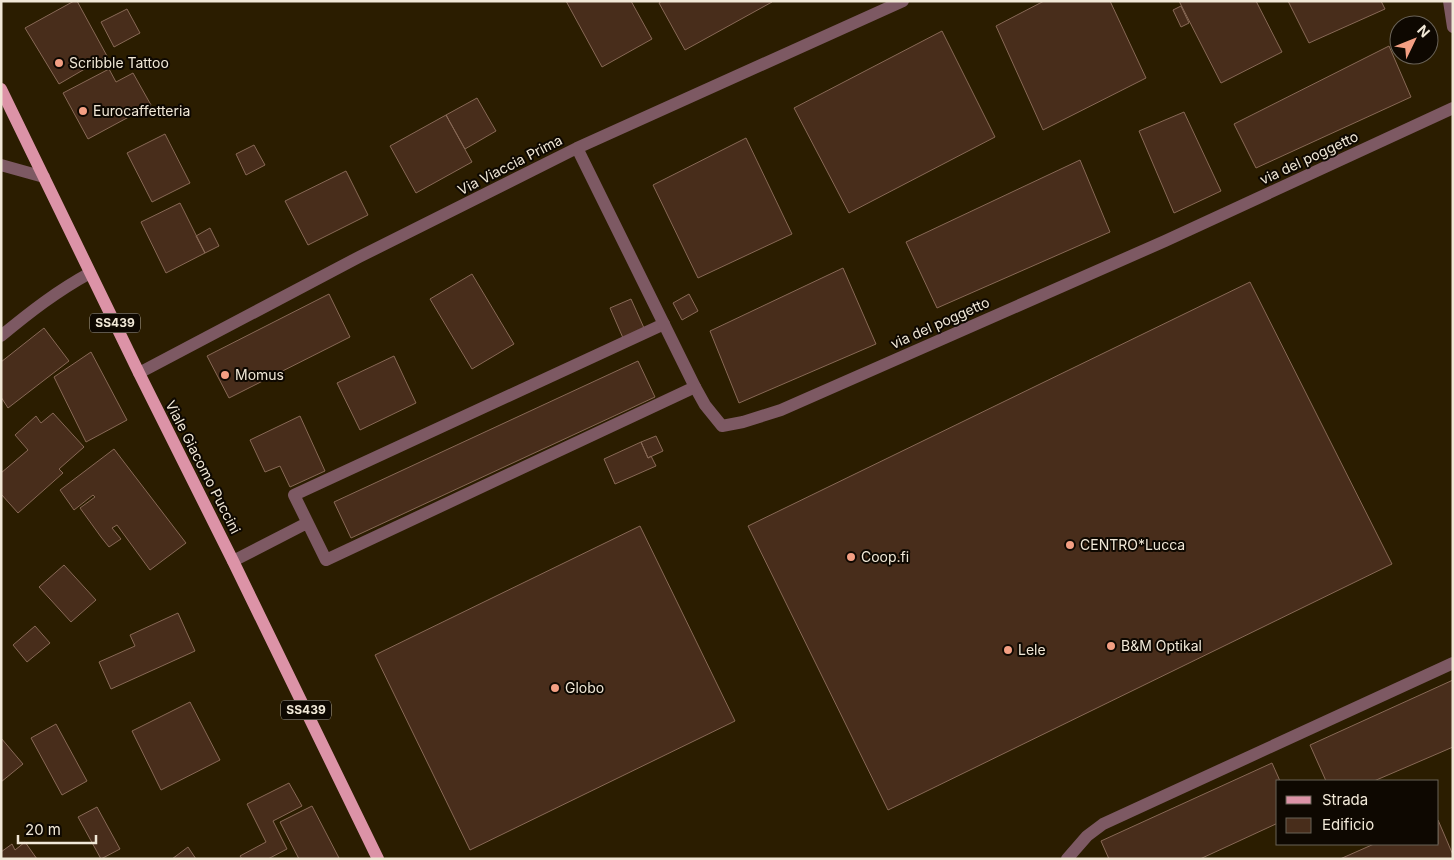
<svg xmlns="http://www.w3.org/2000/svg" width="1454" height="860" font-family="Inter,sans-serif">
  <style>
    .building { fill: #482d1b; stroke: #886956 }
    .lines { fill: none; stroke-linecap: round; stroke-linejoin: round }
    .service { stroke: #7d5963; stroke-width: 12 }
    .minor { stroke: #7d5963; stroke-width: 12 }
    .primary { stroke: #dc93a7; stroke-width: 12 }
    .poi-dot { fill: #f39f83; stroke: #0e0801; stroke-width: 2 }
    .labels { text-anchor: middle; stroke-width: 4; stroke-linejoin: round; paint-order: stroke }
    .shield { fill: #0e0801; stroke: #ada597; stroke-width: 1 }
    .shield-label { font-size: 12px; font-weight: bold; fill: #f1e8d7 }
    .poi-label { font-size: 14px; fill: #f1e8d7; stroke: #0e0801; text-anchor: start }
    .street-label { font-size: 14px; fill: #f1e8d7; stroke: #0e0801 }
  </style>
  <rect width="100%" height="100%" fill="#2b1d00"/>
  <path class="building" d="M74,1H77L107,56L59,84L25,28Z
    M566,1H631L652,39L602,67Z
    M662,1H771L772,2L685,50L659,3Z
    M1044,1H1110L1146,78L1043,130L996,26Z
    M1179,1H1256L1282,52L1221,83Z
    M1288,1H1381L1385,9L1309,43Z
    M1181,6L1189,23L1181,27L1173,10Z
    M127,9L140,33L114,47L101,22Z
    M942,31L995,137L849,213L794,108Z
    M1389,46L1411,97L1256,168L1234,124Z
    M109,69L116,82L133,73L151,105L88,139L63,93Z
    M477,98L496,131L465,149L446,115Z
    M1184,112L1221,191L1174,213L1139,131Z
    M446,115L472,162L416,193L390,146Z
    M165,134L190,183L152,202L127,153Z
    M746,138L792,234L698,278L653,185Z
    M254,145L265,165L246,175L236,154Z
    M1080,160L1110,232L937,308L906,242Z
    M346,171L368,215L308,245L285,201Z
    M180,203L205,253L166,273L141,222Z
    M210,228L219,246L205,253L196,236Z
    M843,268L876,344L739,403L710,331Z
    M472,274L514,344L472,369L430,299Z
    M1250,282L1392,564L888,810L748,526Z
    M329,294L350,337L229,398L207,356Z
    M689,294L698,311L682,320L673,303Z
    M631,299L644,328L623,338L610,308Z
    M44,328L69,361L8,408L1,397V362Z
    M91,352L127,420L86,442L54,377Z
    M394,356L416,403L360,430L337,383Z
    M638,361L655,397L351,538L334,502Z
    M53,413L84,447L59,469L63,473L18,513L1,494V473L28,450L15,435L36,416L41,423Z
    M300,416L325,471L290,487L280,466L265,472L250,440Z
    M656,436L663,451L648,458L641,442Z
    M641,442L648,458L651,456L656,466L615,484L604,459Z
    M114,449L186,543L150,570L117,525L112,528L121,539L109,547L101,537L80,508L95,497L93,495L74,510L60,490Z
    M640,526L735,721L470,850L375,655Z
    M64,565L96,600L71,622L39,587Z
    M178,613L195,651L111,689L99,662L135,646L130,635Z
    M35,626L50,643L27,662L13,645Z
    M1453,680V747L1374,781H1326L1310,745Z
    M190,702L220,760L161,790L132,731Z
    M56,724L87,781L62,795L31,738Z
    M1,738L23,764L1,782Z
    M1272,763L1280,781H1278V823L1200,859H1109L1101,841Z
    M289,783L302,806L273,821L287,849L268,859H242L240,856L266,842L247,804Z
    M312,806L339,858L337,859H299L280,822Z
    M97,807L120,849L101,859L78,817Z
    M1438,820L1453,855V859H1340L1374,844H1438Z
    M25,842L37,859H1V852L12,844L15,850Z
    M188,847L196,859H172Z"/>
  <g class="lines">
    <path class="service" d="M664,324L294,495L326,560L695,387
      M233,561L307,523
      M1067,859L1087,836L1103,824L1453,663"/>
    <path class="minor" d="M1449,1L1453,27
      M577,148L695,387L705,405L722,426L743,422L781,410L1165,241L1453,108
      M1,165L44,177
      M1,336C30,312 57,291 90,273
      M139,373L359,257L577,148L903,1"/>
    <path class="primary" d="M1,89L139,373L233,561L378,859"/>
  </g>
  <g class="poi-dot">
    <circle cx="59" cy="63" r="5"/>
    <circle cx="83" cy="111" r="5"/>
    <circle cx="225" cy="375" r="5"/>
    <circle cx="1070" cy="545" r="5"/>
    <circle cx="851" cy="557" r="5"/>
    <circle cx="1111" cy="646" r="5"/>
    <circle cx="1008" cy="650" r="5"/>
    <circle cx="555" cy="688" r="5"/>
  </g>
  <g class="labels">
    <g class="shield">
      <rect x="90" y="313.5" width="50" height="19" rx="4"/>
      <rect x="281" y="700.5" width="50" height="19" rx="4"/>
    </g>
    <g class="shield-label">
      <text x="115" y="327">SS439</text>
      <text x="306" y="714">SS439</text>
    </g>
    <g class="poi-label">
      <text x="69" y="68">Scribble Tattoo</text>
      <text x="93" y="116">Eurocaffetteria</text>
      <text x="235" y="380">Momus</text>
      <text x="1080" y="550">CENTRO*Lucca</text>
      <text x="861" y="562">Coop.fi</text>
      <text x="1121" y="651">B&amp;M Optikal</text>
      <text x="1018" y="655">Lele</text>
      <text x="565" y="693">Globo</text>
    </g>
    <g class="street-label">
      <text transform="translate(1309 158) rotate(-25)" y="5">via del poggetto</text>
      <text transform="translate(510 165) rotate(-27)" y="5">Via Viaccia Prima</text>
      <text transform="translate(940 323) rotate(-24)" y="5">via del poggetto</text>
      <text transform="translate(203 467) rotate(63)" y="5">Viale Giacomo Puccini</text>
    </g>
  </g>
  <rect width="1454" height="860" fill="none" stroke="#f1e8d7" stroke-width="5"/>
  <rect x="1276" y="780" width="162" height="65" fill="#0e0801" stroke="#696257"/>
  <rect x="1286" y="796" width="25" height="8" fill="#dc93a7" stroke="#696257"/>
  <text x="1322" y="805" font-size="15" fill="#f1e8d7">Strada</text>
  <rect x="1286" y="818" width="25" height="15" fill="#482d1b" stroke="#696257"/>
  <text x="1322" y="830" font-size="15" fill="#f1e8d7">Edificio</text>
  <g transform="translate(1414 40) rotate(47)"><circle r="24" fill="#0e0801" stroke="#696257"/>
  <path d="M0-4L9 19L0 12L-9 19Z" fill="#f39f83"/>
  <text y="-8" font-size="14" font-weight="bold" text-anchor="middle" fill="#f1e8d7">N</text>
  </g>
  <path d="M18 835v8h78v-8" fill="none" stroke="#f1e8d7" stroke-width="2.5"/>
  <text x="25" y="835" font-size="15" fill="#f1e8d7" stroke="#0e0801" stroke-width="4" paint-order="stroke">20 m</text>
</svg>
